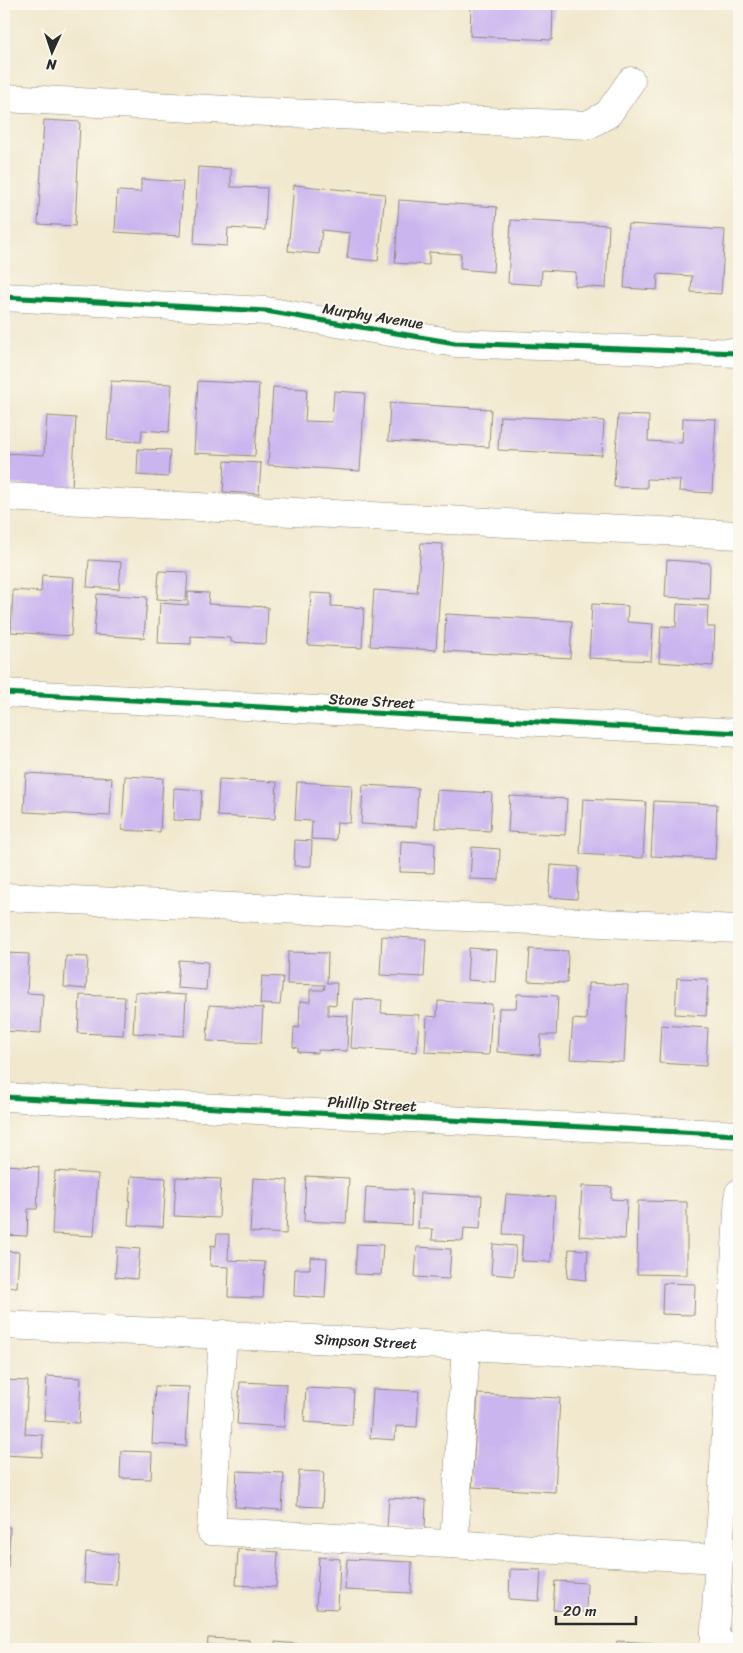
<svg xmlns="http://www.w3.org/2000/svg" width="743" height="1653" font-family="Sriracha,sans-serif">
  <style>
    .building { fill: #cbb5ef }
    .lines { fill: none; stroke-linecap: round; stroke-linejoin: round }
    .minor-casing { stroke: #8e8a7c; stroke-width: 29 }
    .minor { stroke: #fff; stroke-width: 28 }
    .cycleway-casing { stroke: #fbf7ec; stroke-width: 8 }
    .cycleway { stroke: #00873e; stroke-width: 5 }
    .labels { text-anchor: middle; stroke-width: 4; stroke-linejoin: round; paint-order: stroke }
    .street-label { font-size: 15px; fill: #2b2b2b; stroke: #fbf7ec }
  </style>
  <rect width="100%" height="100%" fill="#fbf7ec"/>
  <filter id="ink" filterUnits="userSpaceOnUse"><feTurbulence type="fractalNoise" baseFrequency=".02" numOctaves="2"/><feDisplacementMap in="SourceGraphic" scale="10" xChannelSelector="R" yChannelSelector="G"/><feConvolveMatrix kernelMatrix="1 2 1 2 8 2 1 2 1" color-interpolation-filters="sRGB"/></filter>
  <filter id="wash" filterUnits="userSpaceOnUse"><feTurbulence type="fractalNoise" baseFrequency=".0096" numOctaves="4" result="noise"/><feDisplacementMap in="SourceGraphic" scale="20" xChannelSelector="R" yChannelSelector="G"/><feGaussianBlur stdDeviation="1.12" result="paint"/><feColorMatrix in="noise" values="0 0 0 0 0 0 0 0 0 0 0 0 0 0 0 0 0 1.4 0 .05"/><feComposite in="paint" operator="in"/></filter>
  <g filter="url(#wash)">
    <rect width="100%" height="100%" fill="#f1e8ce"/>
    <g id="blocks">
      <path class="building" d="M471,4H553L552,40L470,36Z
        M44,120L80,122L75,226L38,224Z
        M198,167L231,169V187L267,188L265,230L228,228L227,246L194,244Z
        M141,179L183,182L180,236L115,232L117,191L141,192Z
        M294,185L385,194L378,261L347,258L350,233L322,230L319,254L288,251Z
        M399,200L497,207L493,272L460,269L461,254L429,252V265L395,263Z
        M511,220L609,225L606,288L575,286L576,272L542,270L541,285L508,283Z
        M628,224L725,230L721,294L691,292L692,276L658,274L657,290L624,288Z
        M111,381L172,384L169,432L142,430L141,442L107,440Z
        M198,381L259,384L255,456L194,453Z
        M273,387L307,389L305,421L332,422L334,391L365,393L360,471L268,465Z
        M390,403L491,409L489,447L388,441Z
        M618,415L649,416L648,441L682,443L683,418L716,419L712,493L679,491L680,480L647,479V488L614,487Z
        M47,416L76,418L72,488L4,484L5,453L44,455Z
        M500,416L604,421L602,455L498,450Z
        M138,449L170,450L168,477L137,475Z
        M225,461L261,463L259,494L223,492Z
        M421,543L443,544L436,650L370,646L374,590L417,593Z
        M89,560L121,562L119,589L87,587Z
        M667,560L710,563L709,599L665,597Z
        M159,571L188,572L186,601L157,599Z
        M42,575L74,577L71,636L11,632L13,590L41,592Z
        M188,592L209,593L208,604L268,607L266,644L231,642V638L191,636V644L158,643L160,603L188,605Z
        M311,593L332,594L331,606L364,608L362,648L308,645Z
        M97,594L147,597L144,638L94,635Z
        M592,604L628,606L627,622L653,624L651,661L589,658Z
        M677,604L708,606L707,627H715L713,666L659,662L661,626L676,627Z
        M446,614L572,621L570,658L444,651Z
        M26,773L112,778L110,816L24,812Z
        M125,776L163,778L160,832L122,830Z
        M219,779L277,782L275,819L217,816Z
        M297,782L352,785L350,823L337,822L336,840L311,839L312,821L295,820Z
        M363,785L418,788L416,827L361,824Z
        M174,788L202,790L200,821L173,820Z
        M437,790L492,793L490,831L435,828Z
        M510,796L567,799L565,835L508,832Z
        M583,799L646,802L643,858L580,854Z
        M654,801L717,804L715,859L651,856Z
        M295,840L312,841L311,866H294Z
        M401,841L435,843L434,873L400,872Z
        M472,847L500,849L499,880L470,879Z
        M551,865L579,867L577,899L549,897Z
        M382,936L426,939L424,977L380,975Z
        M469,948L497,950L495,982L467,980Z
        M530,949L568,951L567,983L528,981Z
        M288,952L328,953L327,983H337L336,1005L328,1004V1015L348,1016L347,1051L318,1050V1053L298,1052V1048L293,1047L294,1027L299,1028L300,1001L310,1002V990H324L325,985L287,984Z
        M4,953L29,954L27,993L43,994L41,1033L4,1031Z
        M66,956L88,957L86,989L64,987Z
        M179,960L208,962L206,990L177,988Z
        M262,976L283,977L280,1005L260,1004Z
        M677,978L708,979L706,1016L675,1014Z
        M588,983L628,985L624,1062L570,1059L573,1019L586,1020Z
        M135,992L186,995L184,1036L133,1033Z
        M517,994L558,996L556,1035H541L540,1055L497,1052L499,1008H516Z
        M80,995L125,997L123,1035L78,1033Z
        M354,999L382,1000L381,1013L419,1015L417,1052L351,1048Z
        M438,1001L492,1004L489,1055L425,1052L427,1016L437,1017Z
        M209,1005L263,1008L261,1043L207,1041Z
        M661,1025L708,1028L706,1066L659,1063Z
        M4,1165L39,1167L37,1209H28L27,1236L4,1235Z
        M55,1171L98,1174L94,1236L52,1234Z
        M131,1176L166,1178L163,1227L128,1225Z
        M306,1176L349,1178L346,1223L304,1221Z
        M176,1177L221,1179L219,1218L174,1216Z
        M253,1178L288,1180L286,1234L250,1232Z
        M582,1186L612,1187L611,1199L627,1200L625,1239L579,1236Z
        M366,1187L412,1190L411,1225L364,1223Z
        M420,1193L482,1196L480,1229L464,1228L463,1241L432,1240L433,1229H418Z
        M506,1194L555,1197L551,1262L521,1261L523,1235L503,1234Z
        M638,1201L687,1202V1275L637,1274Z
        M217,1234H229L228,1260L265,1262L263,1298L228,1297L229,1267L210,1266L211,1245L216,1246Z
        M357,1244L383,1245L381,1275L355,1274Z
        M493,1244L516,1246L514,1276L491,1274Z
        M117,1247L140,1249L137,1279L115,1277Z
        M417,1247L451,1249L449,1279L415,1277Z
        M569,1249L588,1250L586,1280L567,1278Z
        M4,1251L19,1252L17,1287L4,1286Z
        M310,1257L327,1258L325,1298L294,1296L295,1269H310Z
        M663,1283L695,1284L694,1315L662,1314Z
        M47,1376L81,1378L79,1423L44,1421Z
        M4,1380L28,1381L25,1434L43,1435L42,1457L4,1455Z
        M240,1382L286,1384L284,1427L237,1424Z
        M155,1386L189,1387L186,1446L152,1444Z
        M306,1388L354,1390L352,1425L304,1422Z
        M373,1389L419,1391L417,1427L396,1426L395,1440L370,1438Z
        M478,1394L560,1398L555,1492L472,1487Z
        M121,1451L152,1452L151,1479L120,1478Z
        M237,1471L284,1473L282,1510L235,1507Z
        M299,1471L324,1472L322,1507L297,1506Z
        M389,1498L426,1500L425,1530L387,1528Z
        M4,1527H10L8,1568H4Z
        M238,1549L278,1552L276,1587L236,1585Z
        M86,1552L118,1554L116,1585L84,1583Z
        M319,1557L340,1559L338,1609L316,1608Z
        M347,1559L412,1562L411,1593L345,1590Z
        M510,1569L541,1570L539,1601L509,1599Z
        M555,1581L587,1583L586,1612L553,1610Z
        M208,1638L249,1640V1649H207Z
        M617,1641L653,1643V1649H616Z
        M275,1642L298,1644V1649H275Z"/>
    </g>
  </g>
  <g filter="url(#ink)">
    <use href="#blocks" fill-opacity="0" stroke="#8e8a7c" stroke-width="1"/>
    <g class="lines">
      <g class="minor-casing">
        <g id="minor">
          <path d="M4,98L286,113L588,125L608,114L631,81"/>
          <path d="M4,297L266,311L455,343L739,353"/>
          <path d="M4,497L739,535"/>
          <path d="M4,693L739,733"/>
          <path d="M4,897L739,929"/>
          <path d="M4,1097L739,1135"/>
          <path id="s1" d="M4,1325L466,1346L729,1361"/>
          <path d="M223,1334L211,1531L718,1559"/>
          <path d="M454,1544L466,1346"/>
          <path d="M714,1645L739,1646"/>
          <path d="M714,1649L739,1193"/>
        </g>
      </g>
      <use href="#minor" class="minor"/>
      <g class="cycleway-casing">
        <path id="cycleway" d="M4,297L266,311L455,343L739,353
          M4,693L739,733
          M4,1097L739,1135"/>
      </g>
      <use href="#cycleway" class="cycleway"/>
    </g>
  </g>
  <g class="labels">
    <g class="street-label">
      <text transform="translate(373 316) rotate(9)" y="5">Murphy Avenue</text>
      <text transform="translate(372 701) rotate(3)" y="5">Stone Street</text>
      <text transform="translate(372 1104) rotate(3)" y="5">Phillip Street</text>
      <text dy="5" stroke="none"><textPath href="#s1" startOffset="362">Simpson Street</textPath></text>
    </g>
  </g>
  <rect width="743" height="1653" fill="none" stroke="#fbf7ec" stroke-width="20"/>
  <g transform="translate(52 52) rotate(183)" stroke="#fbf7ec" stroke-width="4" paint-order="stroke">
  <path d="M0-4L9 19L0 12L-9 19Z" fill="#2b2b2b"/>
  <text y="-8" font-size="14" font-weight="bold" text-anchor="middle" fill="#2b2b2b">N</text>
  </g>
  <path d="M556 1616v8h80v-8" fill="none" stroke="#2b2b2b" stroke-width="2.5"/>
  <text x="563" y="1616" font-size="15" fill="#2b2b2b" stroke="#fbf7ec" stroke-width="4" paint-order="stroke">20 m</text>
</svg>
